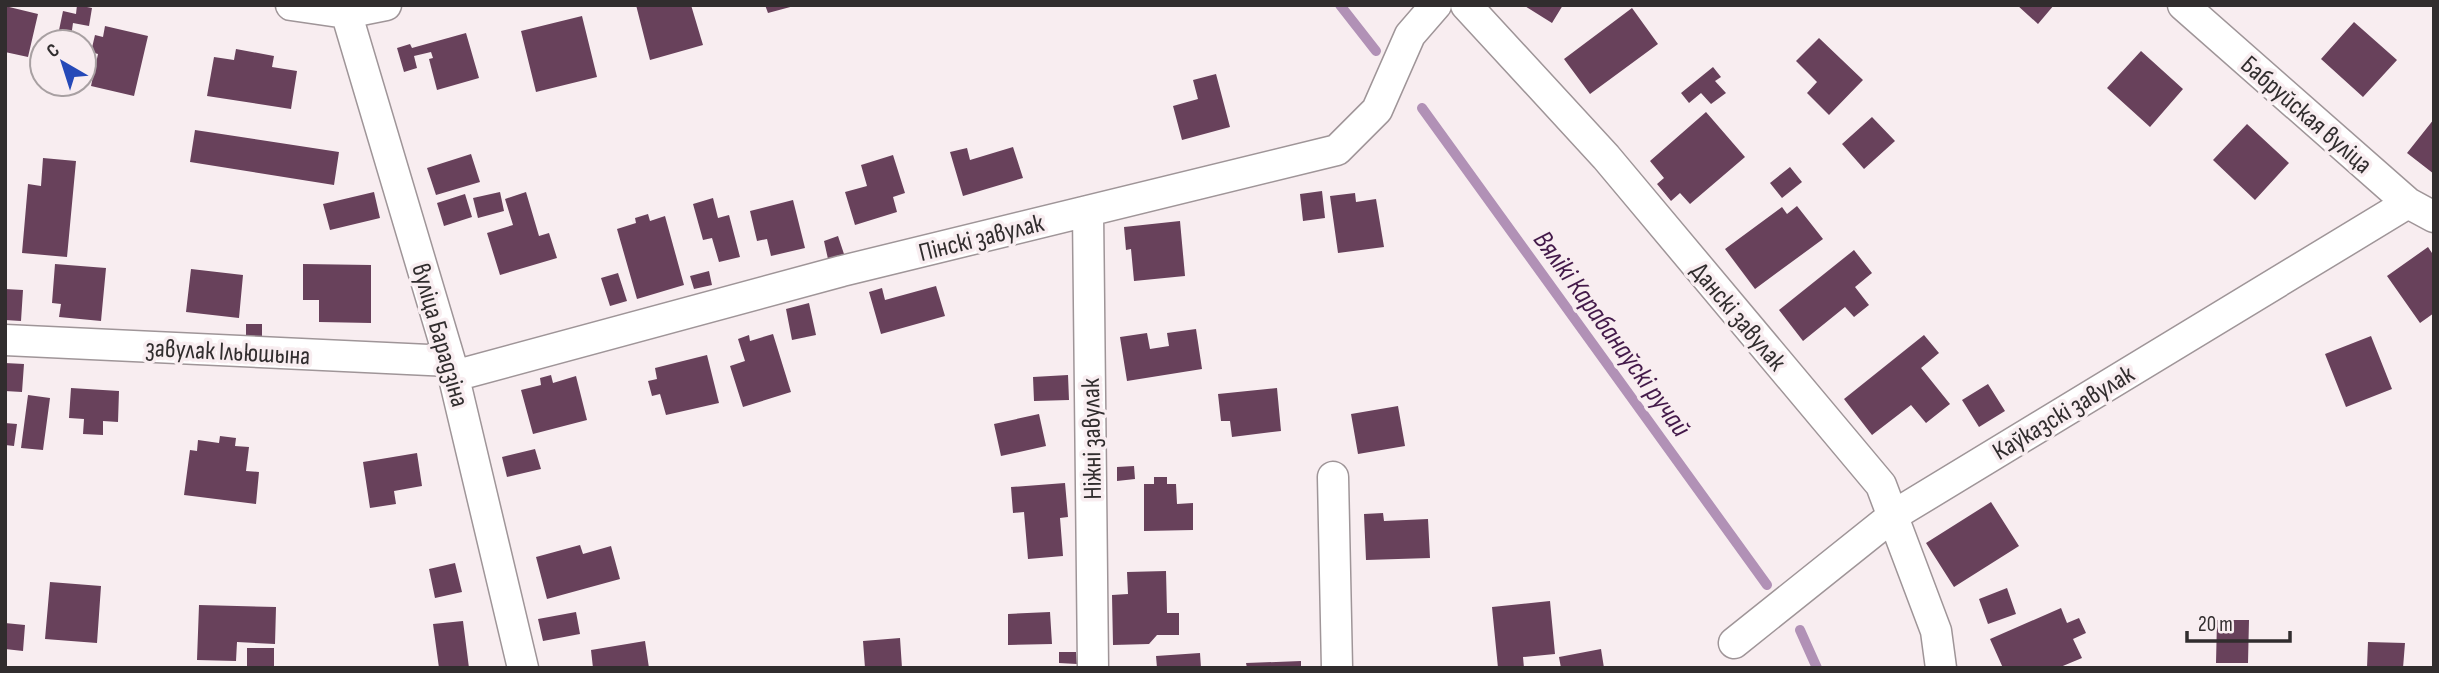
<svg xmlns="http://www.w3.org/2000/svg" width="2439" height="673" font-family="'Sofia Sans Condensed',sans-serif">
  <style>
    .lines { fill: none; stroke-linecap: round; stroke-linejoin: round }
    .stream { stroke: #b191b6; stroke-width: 10 }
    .building { fill: #68415b }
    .minor-casing { stroke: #9f9598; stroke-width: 33 }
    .minor { stroke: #fff; stroke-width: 30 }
    .labels { text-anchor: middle; stroke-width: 7; stroke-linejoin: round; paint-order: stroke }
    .street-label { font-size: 26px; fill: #312d2e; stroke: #f8edf0 }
    .water-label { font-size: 28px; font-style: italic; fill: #431949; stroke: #f8edf0 }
  </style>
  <rect width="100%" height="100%" fill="#f8edf0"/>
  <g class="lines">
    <path class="stream" d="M1340,5L1376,51
      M1422,108L1767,585
      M1800,630L1817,668"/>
  </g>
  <path class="building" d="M77,5L92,8L89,26L73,23L71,37L58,35L63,11L76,14Z
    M636,5H691L703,45L650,60Z
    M765,5H794V6L768,13Z
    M1523,5H1563L1552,23Z
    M2017,5H2054L2038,24Z
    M5,6L38,14L28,57L5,52Z
    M1632,8L1658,44L1590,94L1564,59Z
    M582,16L597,77L536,92L521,31Z
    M2354,22L2397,60L2363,97L2321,59Z
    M105,26L148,36L134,96L91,86L98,54L91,52L95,35L103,37Z
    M466,33L479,78L437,90L429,59L433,58L431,52L414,56L417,68L404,72L397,48L410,44L412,48Z
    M1819,38L1863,80L1829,115L1807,93L1817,82L1796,61Z
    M236,49L274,56L272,67L297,71L291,109L207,96L214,57L234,60Z
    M2141,51L2183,89L2150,127L2107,88Z
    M1713,67L1721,77L1715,81L1726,93L1711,104L1701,93L1689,103L1681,93Z
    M1216,74L1230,127L1182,140L1173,106L1198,99L1193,80Z
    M1706,112L1745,157L1690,204L1680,193L1671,201L1657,184L1664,178L1650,161Z
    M1872,117L1895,141L1864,169L1842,144Z
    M2434,119V174L2407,153Z
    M2247,124L2289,163L2255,200L2213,160Z
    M195,130L339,152L334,185L190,162Z
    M1013,147L1023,178L963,196L950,152L967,148L970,160Z
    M471,154L480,182L436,195L427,168Z
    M893,155L905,193L893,197L897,212L855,225L845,192L867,186L861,165Z
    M43,158L76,161L67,257L22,253L28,184L41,186Z
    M1790,167L1802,182L1782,198L1770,183Z
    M1322,191L1325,218L1303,221L1300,194Z
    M374,192L380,218L330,230L323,204Z
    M500,192L504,211L478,218L473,198Z
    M526,192L539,236L549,233L557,258L500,275L487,233L513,225L505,199Z
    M1355,193L1356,202L1376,199L1384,247L1338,253L1330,196Z
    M465,194L472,217L444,226L437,203Z
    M713,198L718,218L729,215L740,257L719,262L712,238L703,240L693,204Z
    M793,200L805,248L771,256L767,239L757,241L750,211Z
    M1797,206L1823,239L1755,289L1725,249L1782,207L1787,214Z
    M648,214L650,221L665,216L684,285L637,299L617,229L636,223L635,218Z
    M1180,221L1185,276L1134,281L1131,249L1126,250L1124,227Z
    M838,236L844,254L828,259L824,241Z
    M2428,247L2434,256V313L2420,323L2387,276Z
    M1854,250L1872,273L1855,287L1869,305L1854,317L1845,307L1803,341L1779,310Z
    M55,264L106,268L101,321L59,317L61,304L52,303Z
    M303,264L371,265V323L319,322V300H303Z
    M191,269L243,275L239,318L186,312Z
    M709,271L712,285L694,289L690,276Z
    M618,273L627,301L610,306L601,278Z
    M936,286L945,316L881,334L869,292L882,288L885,300Z
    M5,289L23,290L21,321L5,320Z
    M809,303L816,335L792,340L786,309Z
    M246,324H262V337H246Z
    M1196,329L1202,369L1127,381L1120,337L1147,333L1150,349L1169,346L1167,333Z
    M773,334L791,392L743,407L730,366L745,361L738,339L749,335L750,341Z
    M1924,335L1939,353L1921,368L1950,404L1926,423L1911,405L1872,435L1844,399Z
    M2371,336L2392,389L2346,407L2325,354Z
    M707,355L719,403L666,415L660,394L652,396L648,381L657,379L655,368Z
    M5,363L24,364L22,392L5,391Z
    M551,375L553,383L576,376L587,420L533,434L521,390L541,385L540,378Z
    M1068,375L1069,400L1034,401L1033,377Z
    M1988,384L2005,411L1979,427L1962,400Z
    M71,388L119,391L118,422L103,421V435L83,434L84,419L69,418Z
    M1277,388L1281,431L1232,437L1230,421H1221L1218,394Z
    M28,395L50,398L43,450L21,448Z
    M1398,406L1405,446L1358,454L1351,414Z
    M1039,414L1046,446L1001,456L994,424Z
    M5,423L17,424L14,446L5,445Z
    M220,436L236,438L235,446L249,447L246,471L259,472L256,504L184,495L190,450L197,451L198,440L219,443Z
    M535,449L541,469L507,477L502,457Z
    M417,453L422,486L394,491L396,504L370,508L363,462Z
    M1134,466L1135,479L1117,481V467Z
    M1154,477H1167V484H1176L1177,504L1193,503V530L1144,531V484H1154Z
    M1065,483L1068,517L1060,518L1063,556L1028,559L1024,512L1013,513L1011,487Z
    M1991,502L2019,546L1954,587L1926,543Z
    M1383,513L1384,521L1428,519L1430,558L1366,560L1364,514Z
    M580,545L583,554L611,546L620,579L547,599L536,557Z
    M455,563L462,592L435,598L429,569Z
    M1166,571L1167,613H1179V635H1157L1149,644L1113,645L1112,595L1128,594L1127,572Z
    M50,582L101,586L97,643L45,639Z
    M2007,588L2016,614L1988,624L1979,599Z
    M1550,601L1555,654L1523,657L1524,668H1498L1492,607Z
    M199,605L276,607L275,644L237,642L236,661L197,660Z
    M2061,608L2067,623L2079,618L2086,633L2073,639L2082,658L2058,668H2003L1990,639Z
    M576,612L580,634L543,641L538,619Z
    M1050,612L1052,644L1008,645V614Z
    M2217,620H2249L2248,663H2216Z
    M463,621L469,668H439L433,624Z
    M5,623L25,625L23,651L5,649Z
    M900,638L902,668H865L863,641Z
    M645,641L649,668H593L591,650Z
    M2368,642L2405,643L2403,668H2367Z
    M247,648H274V668H247Z
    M1601,649L1604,668H1561L1559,657Z
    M1059,652H1076L1077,664L1059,663Z
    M1200,653L1201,668H1157L1156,656Z
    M1301,661V668H1247L1246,663Z"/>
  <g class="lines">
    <g class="minor-casing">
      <path id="minor" d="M291,5L346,13L386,5
        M344,5L450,361L523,668
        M1466,5L1606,157L1881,485L1936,631L1941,668
        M2183,5L2408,203L2434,217
        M1088,211L1093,668
        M5,340L450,361
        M454,376L842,271L1337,150L1377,110L1410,35L1436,5
        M1333,477L1337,668
        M1734,643L1894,515L2408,203"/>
    </g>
    <use href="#minor" class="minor"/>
  </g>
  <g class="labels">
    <g class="street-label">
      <text transform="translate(2307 114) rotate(41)" y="9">Бабруйская вуліца</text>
      <text transform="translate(981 237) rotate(-14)" y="9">Пінскі завулак</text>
      <text transform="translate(1739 316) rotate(50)" y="9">Данскі завулак</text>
      <text transform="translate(441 335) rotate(74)" y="9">вуліца Барадзіна</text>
      <text transform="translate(228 351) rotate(3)" y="9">завулак Ільюшына</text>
      <text transform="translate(2063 412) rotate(-31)" y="9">Каўказскі завулак</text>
      <text transform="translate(1091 439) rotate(-91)" y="9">Ніжні завулак</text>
    </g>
    <g class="water-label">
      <text transform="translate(1613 333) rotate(54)" y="10">Вялікі Карабанаўскі ручай</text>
    </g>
  </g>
  <rect width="2439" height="673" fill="none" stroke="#312d2e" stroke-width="14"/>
  <g transform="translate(63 63) rotate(321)"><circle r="33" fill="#f8edf0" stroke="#a8a0a2" stroke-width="2"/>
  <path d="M0-5L12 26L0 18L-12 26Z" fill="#2549b8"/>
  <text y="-10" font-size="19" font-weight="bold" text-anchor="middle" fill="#312d2e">С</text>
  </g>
  <path d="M2187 631v10h103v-10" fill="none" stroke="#312d2e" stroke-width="3.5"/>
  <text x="2198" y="631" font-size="21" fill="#312d2e" stroke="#f8edf0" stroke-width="5" paint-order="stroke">20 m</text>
</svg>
